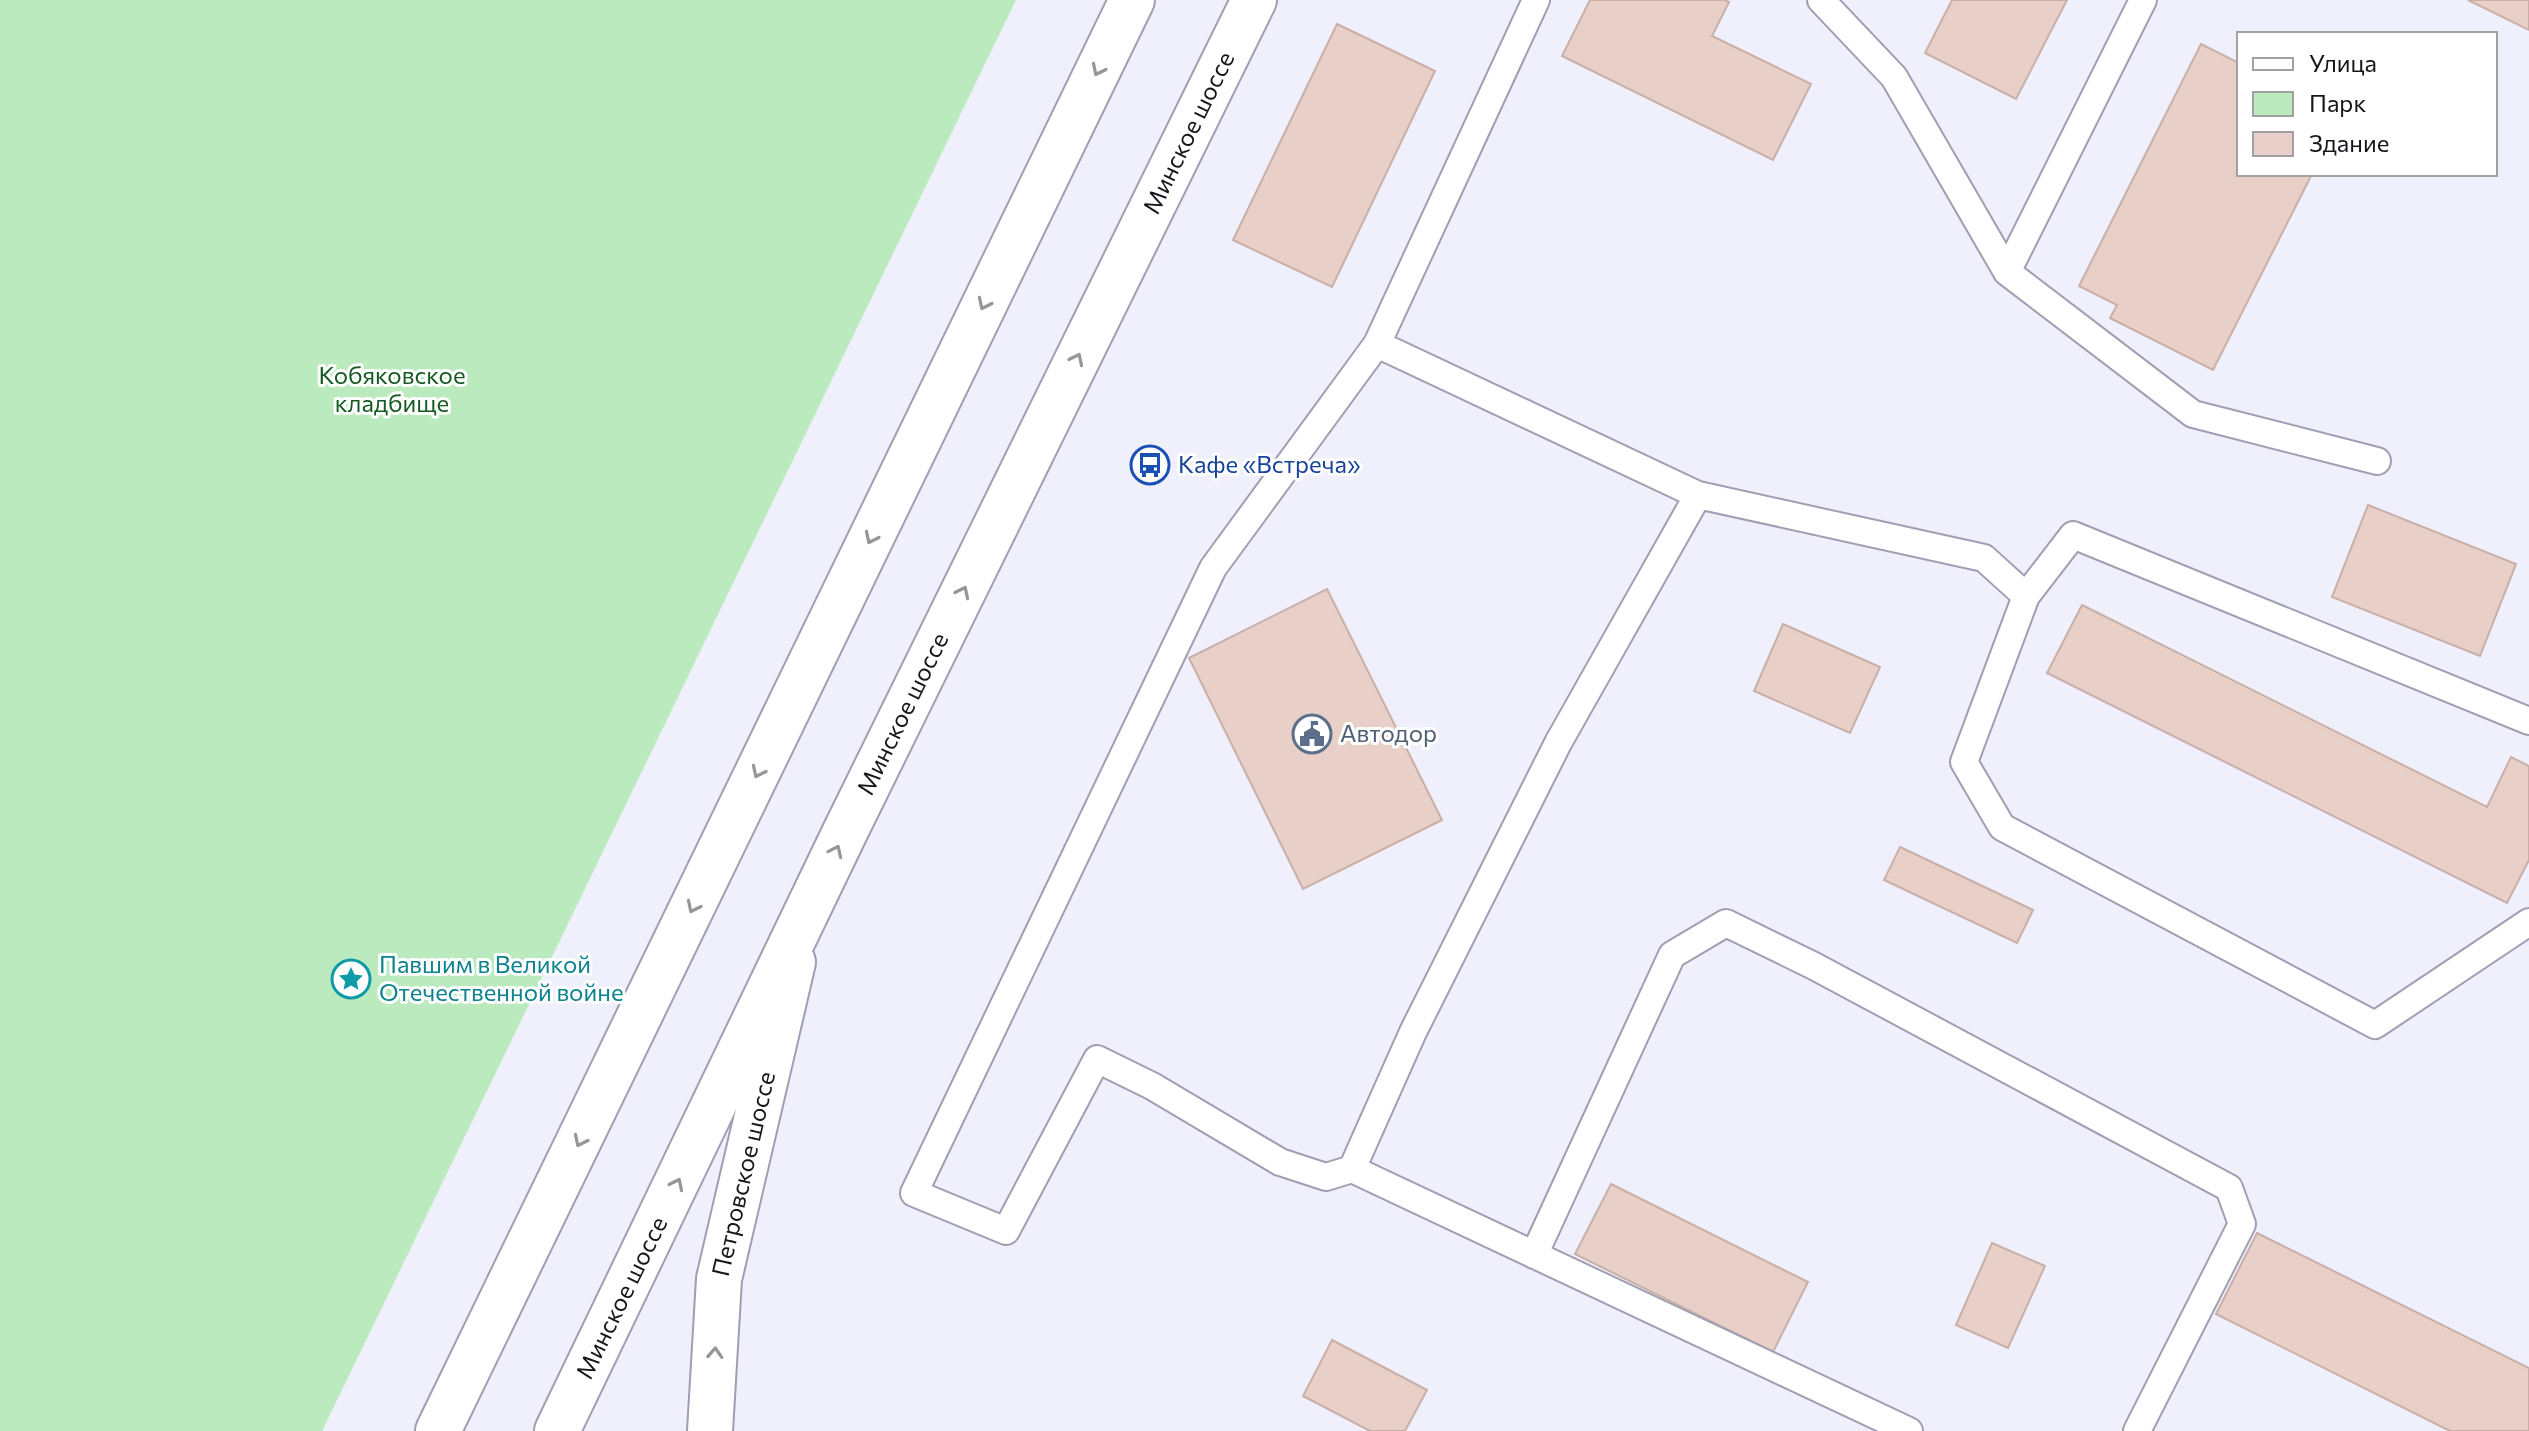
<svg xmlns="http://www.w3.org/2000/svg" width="2529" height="1431" font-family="Commissioner,sans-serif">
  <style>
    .green { fill: #baeabd }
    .building { fill: #e8cfc7; stroke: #c8afa8; stroke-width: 2 }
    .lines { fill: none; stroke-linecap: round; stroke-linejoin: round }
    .service-casing { stroke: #a09eb3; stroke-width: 30 }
    .secondary-casing { stroke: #a09eb3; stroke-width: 48 }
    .trunk-casing { stroke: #a09eb3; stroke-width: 48 }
    .service { stroke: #fff; stroke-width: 26 }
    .secondary { stroke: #fff; stroke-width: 44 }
    .trunk { stroke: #fff; stroke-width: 44 }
    .oneway { stroke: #969699 }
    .labels { text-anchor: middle; stroke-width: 6; stroke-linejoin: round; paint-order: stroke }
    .street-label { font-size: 24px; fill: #15151c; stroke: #fff }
    .park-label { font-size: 24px; fill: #155923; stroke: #fff }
    .transit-label { font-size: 24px; fill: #164399; stroke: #fff; text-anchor: start }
    .service-label { font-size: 24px; fill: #4e5e75; stroke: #fff; text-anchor: start }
    .culture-label { font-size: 24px; fill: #0d838f; stroke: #fff; text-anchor: start }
  </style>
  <rect width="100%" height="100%" fill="#f0effc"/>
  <path class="green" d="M0,0H1016L322,1431H0Z"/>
  <path class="building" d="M1590,0H1724L1729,2L1712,36L1811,84L1773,160L1562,56Z
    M1952,0H2067L2016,99L1925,53Z
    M2468,0H2529V30Z
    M1337,24L1435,71L1332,287L1233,240Z
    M2201,44L2239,63V174H2312L2213,370L2110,318L2117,305L2079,286Z
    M2368,505L2516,564L2480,656L2332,597Z
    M1327,589L1442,820L1303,889L1189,658Z
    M2082,605L2487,807L2511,757L2529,766V860L2507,903L2047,673Z
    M1783,624L1880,667L1850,733L1754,691Z
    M1900,847L2033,910L2017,943L1884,880Z
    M1611,1184L1808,1282L1773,1352L1575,1254Z
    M2257,1233L2529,1368V1431H2450L2216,1314Z
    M1992,1243L2045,1266L2008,1348L1956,1325Z
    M1332,1340L1427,1390L1405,1431H1370L1303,1396Z"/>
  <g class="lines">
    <g class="service-casing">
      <path id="service" d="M1821,0L1894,77L2007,272L2193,414L2377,461
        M2007,272L2143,0
        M1377,344L1698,495
        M2026,596L2073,535L2529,721
        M1352,1169L1326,1177L1280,1162L1152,1086L1097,1059L1006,1231L914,1193L1213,568L1377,344L1536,0
        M1534,1255L1672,955L1726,923L1814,966L2229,1188L2242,1224L2137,1431
        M1909,1431L1352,1169L1413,1032L1558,743L1698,495L1984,558L2026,596L1964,762L2002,827L2375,1025L2529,922"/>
    </g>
    <g class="secondary-casing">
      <path id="secondary" d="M710,1431L719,1279L793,962"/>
    </g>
    <g class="trunk-casing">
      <path id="trunk" d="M438,1431L1132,0
        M557,1431L844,834L1254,0"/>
    </g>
    <use href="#service" class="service"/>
    <use href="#secondary" class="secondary"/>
    <use href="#trunk" class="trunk"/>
  </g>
  <defs><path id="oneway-chevron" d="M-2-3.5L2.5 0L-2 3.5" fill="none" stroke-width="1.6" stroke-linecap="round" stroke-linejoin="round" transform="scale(2)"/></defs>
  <g class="oneway">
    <use href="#oneway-chevron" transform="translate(1098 70) rotate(116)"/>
    <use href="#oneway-chevron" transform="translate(984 304) rotate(116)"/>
    <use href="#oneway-chevron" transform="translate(1077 359) rotate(-64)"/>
    <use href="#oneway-chevron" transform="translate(871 538) rotate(116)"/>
    <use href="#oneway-chevron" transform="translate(963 592) rotate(-64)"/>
    <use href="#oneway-chevron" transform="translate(758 772) rotate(116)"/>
    <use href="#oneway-chevron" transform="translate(836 851) rotate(-65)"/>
    <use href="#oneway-chevron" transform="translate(693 907) rotate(116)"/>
    <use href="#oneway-chevron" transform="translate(580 1141) rotate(116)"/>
    <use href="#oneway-chevron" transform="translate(677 1184) rotate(-64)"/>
    <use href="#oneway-chevron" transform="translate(715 1353) rotate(-87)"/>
  </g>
  <defs>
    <g id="bus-ring" transform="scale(2)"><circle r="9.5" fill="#fff" stroke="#1a4fb4" stroke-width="1.5"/><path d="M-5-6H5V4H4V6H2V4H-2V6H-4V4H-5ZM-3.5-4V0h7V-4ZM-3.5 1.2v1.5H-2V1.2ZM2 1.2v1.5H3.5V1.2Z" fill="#1a4fb4"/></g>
    <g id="civic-ring" transform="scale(2)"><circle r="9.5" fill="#fff" stroke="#5c6f8a" stroke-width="1.5"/><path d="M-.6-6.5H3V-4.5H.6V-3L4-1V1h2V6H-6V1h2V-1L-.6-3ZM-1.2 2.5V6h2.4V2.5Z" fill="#5c6f8a"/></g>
    <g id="sight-ring" transform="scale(2)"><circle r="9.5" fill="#fff" stroke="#0f9aa8" stroke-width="1.5"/><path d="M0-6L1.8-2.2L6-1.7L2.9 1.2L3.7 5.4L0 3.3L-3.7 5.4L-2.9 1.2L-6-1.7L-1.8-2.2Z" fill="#0f9aa8"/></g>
  </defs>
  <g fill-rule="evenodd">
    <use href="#bus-ring" x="1150" y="465"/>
    <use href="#civic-ring" x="1312" y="734"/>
    <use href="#sight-ring" x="351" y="979"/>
  </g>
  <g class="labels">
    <g class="street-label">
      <text transform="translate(1189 133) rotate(-64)" y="8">Минское шоссе</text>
      <text transform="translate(903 714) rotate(-64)" y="8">Минское шоссе</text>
      <text transform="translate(744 1174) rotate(-77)" y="8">Петровское шоссе</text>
      <text transform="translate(622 1298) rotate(-64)" y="8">Минское шоссе</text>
    </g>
    <g class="park-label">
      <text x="392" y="384">Кобяковское<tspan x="392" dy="28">кладбище</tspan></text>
    </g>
    <g class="transit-label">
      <text x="1178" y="473">Кафе «Встреча»</text>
    </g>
    <g class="service-label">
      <text x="1340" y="742">Автодор</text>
    </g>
    <g class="culture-label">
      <text x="379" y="973">Павшим в Великой<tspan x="379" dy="28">Отечественной войне</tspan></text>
    </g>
  </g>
  <rect x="2237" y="32" width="260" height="144" fill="#ffffff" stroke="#a1a1a4" stroke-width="2"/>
  <rect x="2253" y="58" width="40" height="12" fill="#ffffff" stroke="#a1a1a4" stroke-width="2"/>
  <text x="2309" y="72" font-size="24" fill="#15151c">Улица</text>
  <rect x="2253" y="92" width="40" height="24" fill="#baeabd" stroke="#a1a1a4" stroke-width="2"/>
  <text x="2309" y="112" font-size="24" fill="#15151c">Парк</text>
  <rect x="2253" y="132" width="40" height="24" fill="#e8cfc7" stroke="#a1a1a4" stroke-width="2"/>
  <text x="2309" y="152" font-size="24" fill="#15151c">Здание</text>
</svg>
